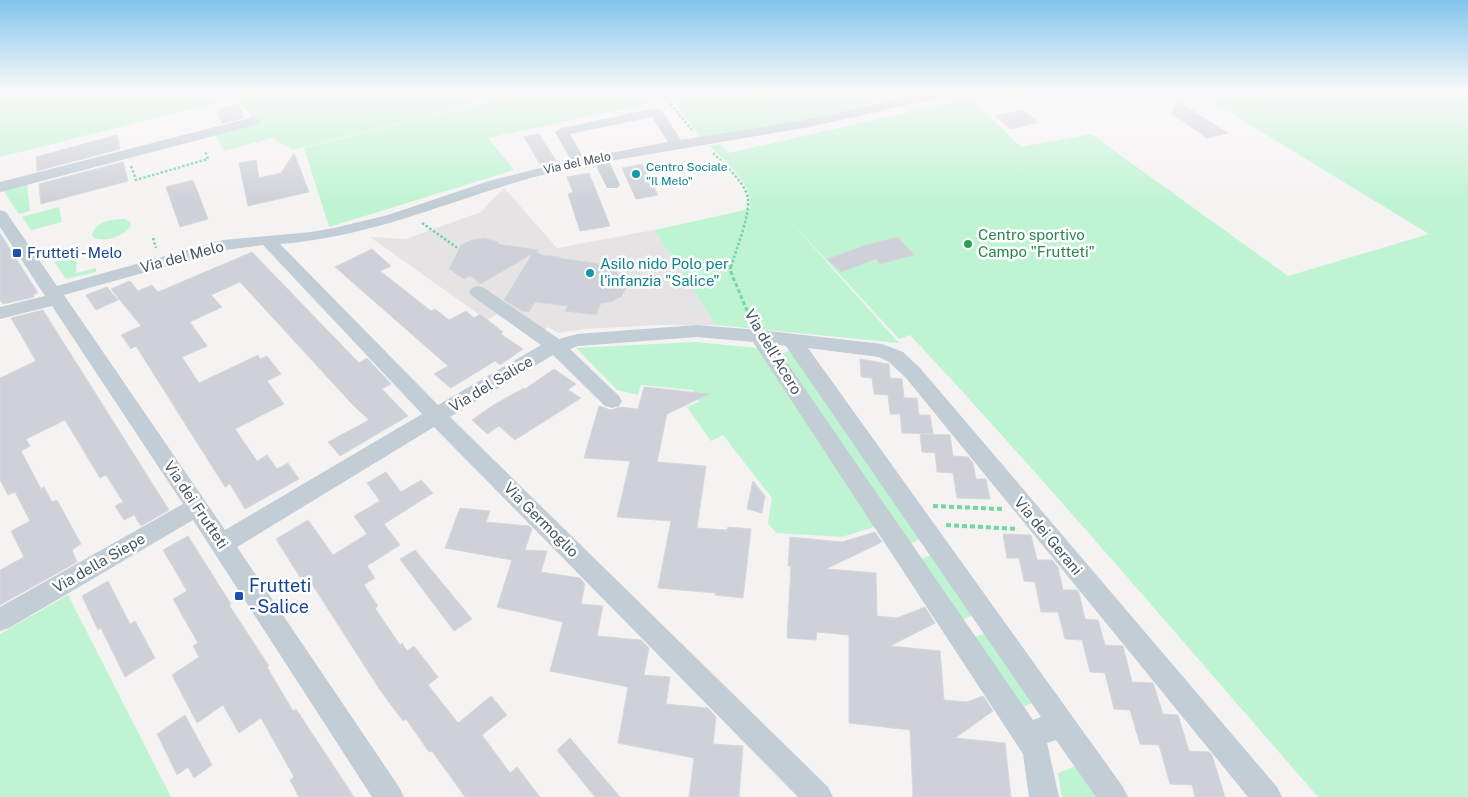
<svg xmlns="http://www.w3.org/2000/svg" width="1468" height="797" font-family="'Public Sans',sans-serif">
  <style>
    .education { fill: #e6e3e4 }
    .green { fill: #bff4d3 }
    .building { fill: #ced1d8; stroke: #d6d8de }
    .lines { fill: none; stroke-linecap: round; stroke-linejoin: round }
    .path-far2 { stroke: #73d6a5; stroke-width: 2.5; stroke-dasharray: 2.5 2; stroke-linecap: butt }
    .path-far1 { stroke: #73d6a5; stroke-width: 3; stroke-dasharray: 4 2.5; stroke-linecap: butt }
    .path { stroke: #73d6a5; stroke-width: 4; stroke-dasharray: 5 3; stroke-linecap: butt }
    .minor { fill: #c2cdd5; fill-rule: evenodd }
    .culture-dot { fill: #0f9aa8; stroke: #fff; stroke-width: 2 }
    .leisure-dot { fill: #2e9e5b; stroke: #fff; stroke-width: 2 }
    .transit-dot { fill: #1a4fb4; stroke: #fff; stroke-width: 2 }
    .labels { text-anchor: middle; stroke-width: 5; stroke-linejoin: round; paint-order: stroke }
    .far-street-label { font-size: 12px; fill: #485662; stroke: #fff }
    .far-culture-label { font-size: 12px; fill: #0d838f; stroke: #fff; text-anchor: start }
    .leisure-label { font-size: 15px; fill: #27864d; stroke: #fff; text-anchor: start }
    .transit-label { font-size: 15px; fill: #164399; stroke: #fff; text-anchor: start }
    .street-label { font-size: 15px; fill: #485662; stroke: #fff }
    .culture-label { font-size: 15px; fill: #0d838f; stroke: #fff; text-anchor: start }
    .near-transit-label { font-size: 18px; fill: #164399; stroke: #fff; text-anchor: start }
  </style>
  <rect width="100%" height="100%" fill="#f5f2f2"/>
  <path class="education" d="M504,188L557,248L654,230L716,325H661L584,329L559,333L548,327L534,336L499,313L487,320L370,237L406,239L481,212Z"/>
  <path class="green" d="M0,90H530L293,150L272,138L224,151L215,134L257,122L236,98L0,157Z
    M534,90H654L662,101L488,138L514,170L329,227L304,148Z
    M664,90H941L884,101L802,121L702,139Z
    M1235,90H1468V797H1318C1183,642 1050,485 910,335L899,339L790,221L899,343L716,325L654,230L750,209C754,183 726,163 710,146L720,144L729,153L970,98L1021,147L1091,134L1288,276L1429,234L1216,104Z
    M27,184L30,211L19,214L3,190Z
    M59,207L62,222L31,230L22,217Z
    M125,219L130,222L131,226C123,237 106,242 94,238L92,235C95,221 113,219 125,219Z
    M77,257L76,273L96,268V272L66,279L54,262Z
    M695,342L759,348L877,526L842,537L776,533L768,523L772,498L723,435L711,441L687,407L699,402L692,390L641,385L638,395L617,390L576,348Z
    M791,350L922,538L908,545L779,355Z
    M931,555L972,616L958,621L918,560Z
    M68,595L171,797H0V634Z
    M986,633L1034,702L1020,709L972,638Z
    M1079,765L1099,797H1062L1058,773Z"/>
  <path class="building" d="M1179,102L1228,133L1207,138L1171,113Z
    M238,104L244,118L222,123L217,110Z
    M1023,110L1039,122L1011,129L995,116Z
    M539,134L544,142L557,162L541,166L524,137Z
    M117,135L120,149L37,171L36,157Z
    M294,153L309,192L248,206L239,163L256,160L259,178L281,173Z
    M123,162L128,181L41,204L39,184Z
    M642,164L658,195L636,199L622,168Z
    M589,173L610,226L580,231L568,194L573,192L567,177Z
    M193,180L208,219L180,227L166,187Z
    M0,233L38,293L33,295L34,297L3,304L0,300Z
    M898,237L914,255L880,264L876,259L841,272L827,259L866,245Z
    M484,238L498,242V244L539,250L536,251L541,255L560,257L559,258L601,264L604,258L622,260L616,271L626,288L622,296L611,302L601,303L596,315L565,311L568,306L535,302L529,312L522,311L504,300L532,254L481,284L470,276L464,279L449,269L461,245L472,240Z
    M372,249L391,266L380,271L431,311L435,309L449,320L466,311L474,318L480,314L503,332L501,334L523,349L500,365L495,361L451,388L434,374L448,366L335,267Z
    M252,252L359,363L367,358L391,384L382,389L408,416L340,456L328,442L369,420L352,404L240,282L211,295L222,307L190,322L207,346L182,357L199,383L258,355L260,359L267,356L281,374L267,381L284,404L235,429L257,461L267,455L277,469L288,463L299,479L245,509L230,484L225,487L136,346L131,349L121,335L141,326L111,289L130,281L138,291L152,285L158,292Z
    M107,287L118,300L96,310L86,295Z
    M43,310L169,510L141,526L134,515L124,520L115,506L123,502L106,475L100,478L65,420L26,439L30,446L21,451L41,489L44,487L52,502L57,500L81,544L72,550L77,562L0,605V570L24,557L11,531L30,521L15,492L8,495L0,480V378L36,361L11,318Z
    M860,359L889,364L890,378L902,379L904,398H917L919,415H930L933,434L902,433L900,414H890L888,395L874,394L872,378L861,377Z
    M554,369L576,384L568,390L581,398L515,440L499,426L487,434L472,420L495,404L524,388L525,389Z
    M644,387L709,394L667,414L657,462L706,466L697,528L727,530L728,527L751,529L743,598L715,595L716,593L658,588L671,521L617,517L630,461L584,458L599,406L611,410L620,407L638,409Z
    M920,434L950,435L953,456L968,457L973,463L976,479H986L990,499L957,498L953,473L937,472L935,453L922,452Z
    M386,472L401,492L421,480L433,493L384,524L400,545L367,566L375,578L364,585L378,606L375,608L400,645L402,643L407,651L414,646L438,677L428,685L458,723L491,696L507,715L482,735L510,773L517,767L540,797H465L432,751L429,752L406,719L403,721L380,690L310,581L305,585L276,539L308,520L333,555L367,534L354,516L380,501L367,483Z
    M753,481L765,496L762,513L747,509Z
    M460,508L490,511L486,522L529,526L532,529L525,550L547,551L541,572L580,578L585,584L581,604L603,606L597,636L641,640L649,648L644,675L670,677L666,704L708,708L716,717L713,744L743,746L739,797H689L694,758L618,743L628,687L550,671L563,622L497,607L512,560L445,548Z
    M875,532L882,542L826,569L876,573L877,616L897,618L925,607L935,623L890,646L940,651L944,700L967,702L983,696L993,711L955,738L1005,743L1011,797H913L910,730L849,723V635L817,632L816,640L787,638L791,566H788L790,537L842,542Z
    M1003,534L1031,535L1037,560H1052L1058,567L1063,590H1077L1079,593L1085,619L1098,620L1105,645L1123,646L1132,682L1153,683L1163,714L1178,715L1189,751L1209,752L1212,755L1225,797H1195L1192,785L1170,784L1159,745L1140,744L1130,710L1114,709L1105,673L1090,672L1082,640L1065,639L1058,612H1041L1035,582L1024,581L1019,558H1007Z
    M188,536L231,604L229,605L269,666L267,667L293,711L296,709L354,797H299L290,780L294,777L261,718L239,733L223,705L197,723L172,675L199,657L193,646L198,643L173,599L187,591L163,550Z
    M415,550L472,619L454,631L400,559Z
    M108,581L130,624L135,621L155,658L125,677L101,628L98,630L82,596Z
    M185,715L212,765L194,778L188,767L177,775L157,734Z
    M570,738L620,797H595L557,750Z"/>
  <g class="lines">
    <path class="path-far2" d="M659,90L692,130
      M713,153C724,164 746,183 748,199C750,215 736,250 731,267
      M131,166L136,180L208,159L205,151
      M422,223L459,249
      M153,238L156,248"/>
    <path class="path-far1" d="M731,265L730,270L751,320"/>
    <path class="path" d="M933,506L1002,509
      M946,525L1018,529"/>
    <path class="minor" d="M938,90H962L956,94L809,127L609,161L620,185L617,188H607L595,164C563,170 530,177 498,188C425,211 358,238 280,244L438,405L541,345L472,296L469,292L472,288L478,286L484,288L559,339L577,334L697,325L759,330L882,344L903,352L920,368L1277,787L1282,797H1248L906,378L889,362L879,357L808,348L1123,787L1128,797H1096L1056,740L1047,743L1059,797H1029L1023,754L753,342L697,337L578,346L570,349L619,396L622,401L619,406L612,408L605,406L553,355L450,417L828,787L833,797H798L434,427L237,547L399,787L404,797H372L193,520L9,628L0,631V607L183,504L52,306L0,319V307L45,296L0,227V210L6,212L57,286L223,240L311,232L334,228L388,215L489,181L571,160L555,132L562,128L656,108L661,109L681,140L809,119ZM652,117L668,142L584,158L570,134ZM263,245L422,414L225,530L64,295L225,250ZM774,344L786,346L1041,717L1033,720Z
      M254,117L261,121L259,124L0,192V182Z"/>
  </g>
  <linearGradient id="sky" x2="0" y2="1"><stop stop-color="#81c5ed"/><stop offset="0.45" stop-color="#faf9f9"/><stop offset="1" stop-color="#faf9f9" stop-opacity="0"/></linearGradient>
  <rect width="1468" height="202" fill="url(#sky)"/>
  <g class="culture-dot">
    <circle cx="636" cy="174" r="5"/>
    <circle cx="590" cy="273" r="5"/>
  </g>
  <circle class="leisure-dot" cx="968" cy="244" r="5"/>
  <g class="transit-dot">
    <rect x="12" y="248" width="10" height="10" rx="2.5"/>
    <rect x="234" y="591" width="10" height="10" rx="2.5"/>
  </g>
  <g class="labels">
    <g class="far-street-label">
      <text transform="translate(577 163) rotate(-12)" y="4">Via del Melo</text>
    </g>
    <g class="far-culture-label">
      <text x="646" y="171">Centro Sociale<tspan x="646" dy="14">"Il Melo"</tspan></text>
    </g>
    <g class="leisure-label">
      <text x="978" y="240">Centro sportivo<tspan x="978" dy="17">Campo "Frutteti"</tspan></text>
    </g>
    <g class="transit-label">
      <text x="27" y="258">Frutteti - Melo</text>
    </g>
    <g class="street-label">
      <text transform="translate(182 257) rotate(-15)" y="5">Via del Melo</text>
      <text transform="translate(773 352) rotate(59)" y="5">Via dell'Acero</text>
      <text transform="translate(491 384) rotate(-31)" y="5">Via del Salice</text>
      <text transform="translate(196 505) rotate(56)" y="5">Via dei Frutteti</text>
      <text transform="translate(541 520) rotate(45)" y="5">Via Germoglio</text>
      <text transform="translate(1048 536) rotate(50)" y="5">Via dei Gerani</text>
      <text transform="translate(99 563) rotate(-30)" y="5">Via della Siepe</text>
    </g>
    <g class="culture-label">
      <text x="600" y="269">Asilo nido Polo per<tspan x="600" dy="17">l'infanzia "Salice"</tspan></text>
    </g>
    <g class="near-transit-label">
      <text x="249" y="592">Frutteti<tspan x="249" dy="21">- Salice</tspan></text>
    </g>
  </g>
</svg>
